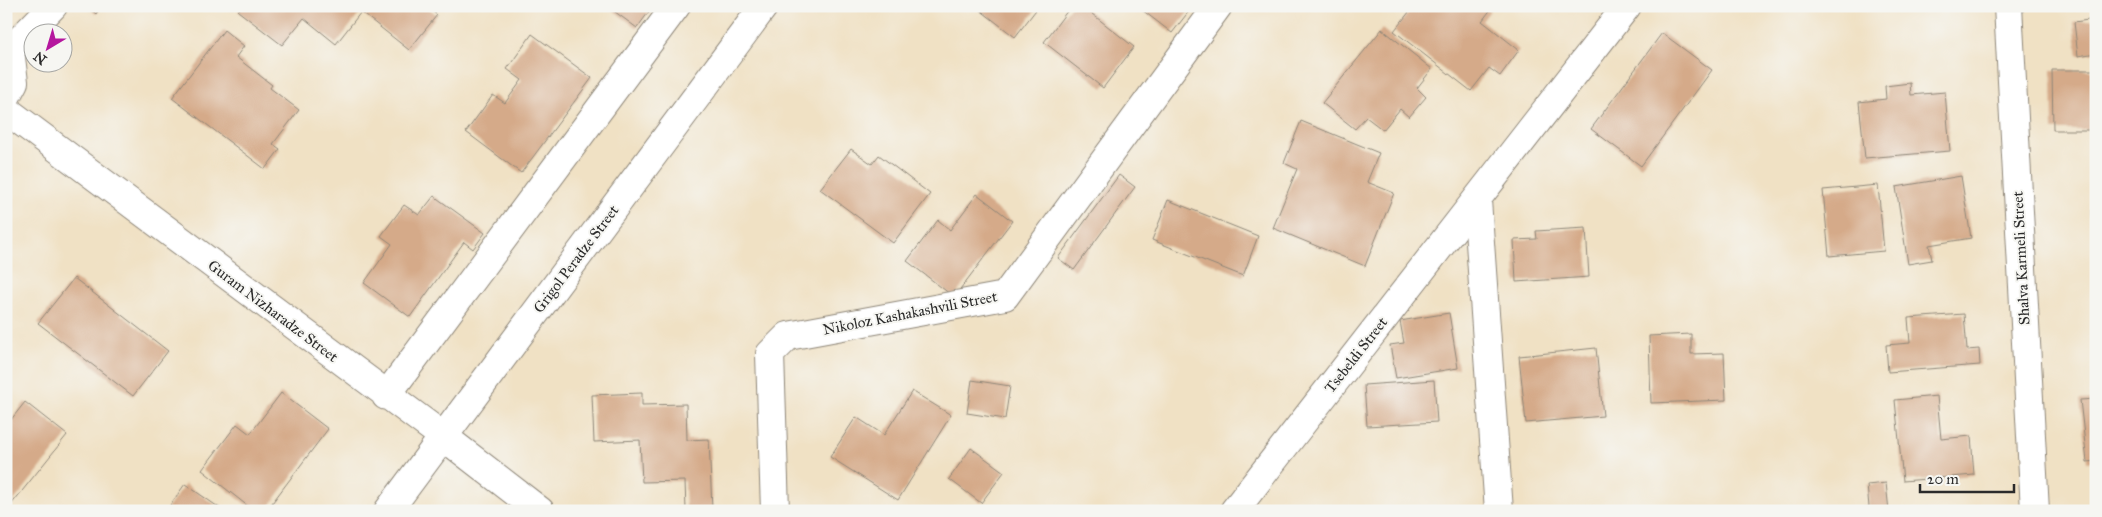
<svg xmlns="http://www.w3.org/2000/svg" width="2102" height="517" font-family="'IM FELL Great Primer',serif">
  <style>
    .building { fill: #d5aa89 }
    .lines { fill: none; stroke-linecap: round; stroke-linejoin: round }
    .street-casing { stroke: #8e8678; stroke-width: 30 }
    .secondary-casing { stroke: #8e8678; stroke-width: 30 }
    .street { stroke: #fff; stroke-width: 28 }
    .secondary { stroke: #fff; stroke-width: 28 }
    .labels { text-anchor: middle; stroke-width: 4; stroke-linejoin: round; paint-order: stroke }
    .street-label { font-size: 15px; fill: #2b2b2b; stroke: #f6f6f2 }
  </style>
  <rect width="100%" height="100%" fill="#f6f6f2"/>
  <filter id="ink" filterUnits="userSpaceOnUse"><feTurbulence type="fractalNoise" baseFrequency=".02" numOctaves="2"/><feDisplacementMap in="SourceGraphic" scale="10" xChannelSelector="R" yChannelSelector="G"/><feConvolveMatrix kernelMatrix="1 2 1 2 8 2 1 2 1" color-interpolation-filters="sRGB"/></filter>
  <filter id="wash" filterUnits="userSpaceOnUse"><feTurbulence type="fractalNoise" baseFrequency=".0096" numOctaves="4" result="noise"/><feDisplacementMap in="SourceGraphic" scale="20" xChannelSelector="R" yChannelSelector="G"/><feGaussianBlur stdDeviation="1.12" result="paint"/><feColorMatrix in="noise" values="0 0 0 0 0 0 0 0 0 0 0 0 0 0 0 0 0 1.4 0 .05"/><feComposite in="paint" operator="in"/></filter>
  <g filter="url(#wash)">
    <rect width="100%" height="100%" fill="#f0e1c4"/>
    <g id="blocks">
      <path class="building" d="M87,6H101L96,14Z
        M242,6H426L437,15L409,50L361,12L336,44L304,18L282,45L238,11Z
        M607,6H653L637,28Z
        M975,6H1039L1015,37Z
        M1071,6H1082L1134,47L1103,88L1044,42Z
        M1137,6H1193L1172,33Z
        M1414,6H1435L1438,9L1440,6H1490L1492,8L1482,21L1519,50L1500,76L1489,68L1471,91L1394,31Z
        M2096,19V53L2078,56L2074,22Z
        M1382,29L1432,69L1417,88L1426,97L1409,117L1400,109L1383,130L1366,117L1355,129L1322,103Z
        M224,30L244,46L236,57L272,85L270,88L299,110L273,144L280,149L265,169L172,98Z
        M1662,33L1712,70L1641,166L1591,129Z
        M532,34L592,78L521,173L466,132L493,95L505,103L522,80L507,69Z
        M2052,70H2096V130H2053Z
        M1910,83L1911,95L1945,92L1950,151L1865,158L1859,102L1886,99L1885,86Z
        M1301,121L1379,153L1367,182L1394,193L1365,266L1273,228L1297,169L1284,163Z
        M851,149L872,164L879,155L930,194L893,243L820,189Z
        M1119,175L1135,187L1074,270L1058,258Z
        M1961,176L1971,238L1929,245L1932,260L1908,264L1896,187Z
        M1878,185L1884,251L1829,256L1823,190Z
        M977,194L1012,221L954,297L907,261L938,220L950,230Z
        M434,196L485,233L473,249L464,242L410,317L364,283L392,244L381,236L404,205L419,215Z
        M1168,200L1258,236L1243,276L1152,240Z
        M2092,210H2096V259H2094Z
        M1586,228L1589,277L1516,282L1514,240L1537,239L1536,231Z
        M74,278L168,351L133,396L38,323Z
        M1449,313L1458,368L1396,378L1390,345L1404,343L1400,321Z
        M1964,314L1967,350L1979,349L1980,365L1888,372L1886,345L1910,343L1908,318Z
        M1691,334V354L1724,353L1726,400L1651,403L1649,336Z
        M1596,348L1603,416L1526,423L1519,356Z
        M972,380L1010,386L1005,419L967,413Z
        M1434,380L1437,422L1367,426L1364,385Z
        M912,391L951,415L898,500L830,457L856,417L884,435Z
        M281,393L328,429L266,511H254L202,470L237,424L250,434Z
        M642,393V405L686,404L687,440L709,439L712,509L686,510L685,481L642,482L640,440L594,442L592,395Z
        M1937,396L1941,439L1971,436L1974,475L1903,481L1895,400Z
        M2096,399V461L2087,462L2080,400Z
        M25,402L67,435L6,511V426Z
        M971,448L1004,472L981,503L949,479Z
        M1886,483L1889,511H1837L1869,507L1867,485Z
        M185,484L224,511H166Z"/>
    </g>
  </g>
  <g filter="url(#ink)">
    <use href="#blocks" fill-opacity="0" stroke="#8e8678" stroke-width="1"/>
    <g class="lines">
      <g class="street-casing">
        <path id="street" d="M2008,6L2035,511
          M6,97L14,82L10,50L53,6
          M6,110L444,437
          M1477,200L1499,511
          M386,396L676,6
          M775,511L770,354L788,336L1005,296L1218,6
          M1234,511L1627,6"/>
      </g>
      <g class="secondary-casing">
        <path id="secondary" d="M444,437L540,511
          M388,511L764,6"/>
      </g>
      <use href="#street" class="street"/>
      <use href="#secondary" class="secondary"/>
    </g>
  </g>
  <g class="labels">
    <g class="street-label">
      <text transform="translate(2021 258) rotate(-93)" y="5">Shalva Karmeli Street</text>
      <text transform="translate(576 259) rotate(-53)" y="5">Grigol Peradze Street</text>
      <text transform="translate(273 311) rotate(37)" y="5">Guram Nizharadze Street</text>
      <text transform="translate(910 313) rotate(-11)" y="5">Nikoloz Kashakashvili Street</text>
      <text transform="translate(1356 355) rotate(-52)" y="5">Tsebeldi Street</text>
    </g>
  </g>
  <rect width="2102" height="517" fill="none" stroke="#f6f6f2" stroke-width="25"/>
  <g transform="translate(48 48) rotate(218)"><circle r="24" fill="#f6f6f2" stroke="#a5a5a2"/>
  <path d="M0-4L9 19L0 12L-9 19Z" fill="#b5179e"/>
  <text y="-8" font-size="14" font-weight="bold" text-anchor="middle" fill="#2b2b2b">N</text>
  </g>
  <path d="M1920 484v8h94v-8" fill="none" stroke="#2b2b2b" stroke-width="2.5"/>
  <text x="1927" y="484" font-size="15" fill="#2b2b2b" stroke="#f6f6f2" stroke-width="4" paint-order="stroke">20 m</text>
</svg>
